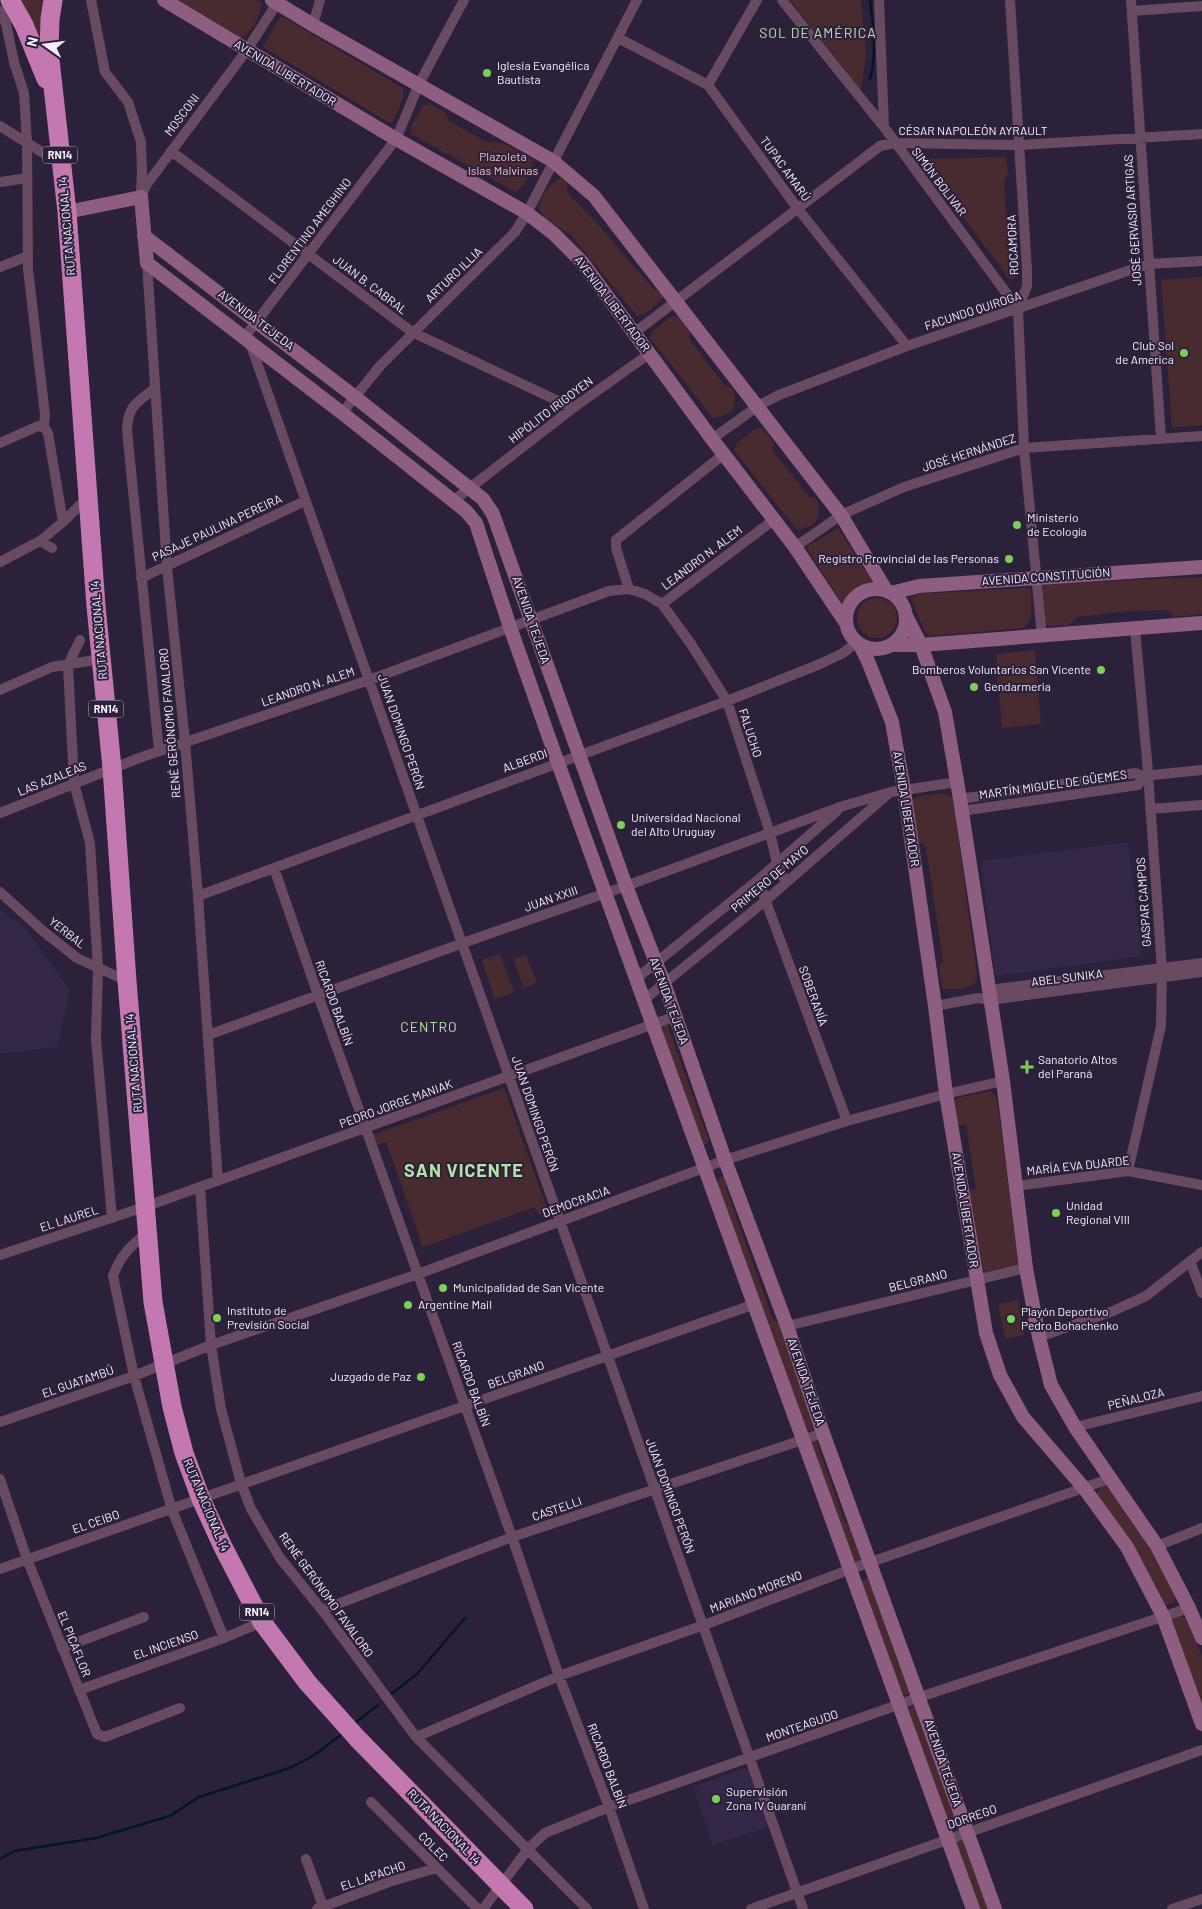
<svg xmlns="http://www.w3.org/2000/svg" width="1202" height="1909" font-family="Barlow,sans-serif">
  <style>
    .built { fill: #352747 }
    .green { fill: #482b2f }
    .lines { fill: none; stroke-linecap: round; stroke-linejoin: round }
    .stream { stroke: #001726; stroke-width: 2.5 }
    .street { stroke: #694b61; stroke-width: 10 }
    .secondary { stroke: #8e5e81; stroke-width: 14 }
    .highway { stroke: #c379b0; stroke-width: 19 }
    .poi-dot { fill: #7cd155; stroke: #2c213b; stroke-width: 2 }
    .labels { text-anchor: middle; stroke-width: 4; stroke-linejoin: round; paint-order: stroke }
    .shield { fill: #2c213b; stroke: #b8b0c2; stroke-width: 1 }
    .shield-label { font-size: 11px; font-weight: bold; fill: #f4eefc }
    .poi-label { font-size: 12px; fill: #f4eefc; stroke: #2c213b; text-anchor: start }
    .street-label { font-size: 12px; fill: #f4eefc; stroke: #2c213b }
    .park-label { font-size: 12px; fill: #fabec5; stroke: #2c213b }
    .neighbourhood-label { font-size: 14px; letter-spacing: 1px; fill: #b5e3a2; stroke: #2c213b }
    .district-label { font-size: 18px; font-weight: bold; letter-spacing: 1px; fill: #b5e3a2; stroke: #2c213b }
  </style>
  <rect width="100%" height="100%" fill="#2c213b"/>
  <path class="built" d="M1128,842L1142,956L995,976L981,861Z
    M0,909L25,928L70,990L57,1047L0,1054Z
    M744,1768L751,1771L771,1826L713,1845L693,1787Z"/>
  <path class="green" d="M18,0H48L46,65Z
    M172,0H254L262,3C261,16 252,33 240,38Z
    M790,0H861L866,56L861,90Z
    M280,17L285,18L404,89L403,98L393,122H388L263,47Z
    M430,104L446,113L448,120L486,142L504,143L533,160C532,173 526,184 516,192L411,134V126L423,106Z
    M1006,157L1008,172L1004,183L1008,243L1016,254V277L1010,280L925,166L929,159Z
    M561,178L567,182V192L602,229L655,291L660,289L664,296C657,305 649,313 637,316L571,235L546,219L538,208C542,195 548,184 561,178Z
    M1202,277V425L1172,427L1161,280Z
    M672,316L679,317L691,332L689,339L726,387H732C740,406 732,415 713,418L650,338L653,331Z
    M756,428L763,429L774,443L773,451L810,498H816C823,517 816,527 797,530L734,450L737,443Z
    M838,528L872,581L858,585L842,603L806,547Z
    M1202,577V614L1174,617L1168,610L1128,611L1077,617L1069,625L1049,626L1046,624L1043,589L1044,584Z
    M1026,588L1031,591V618L1024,628L930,636L925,632L911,598L915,594Z
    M857 618a20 20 0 1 1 40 0a20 20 0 1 1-40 0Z
    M1035,650L1041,724L1002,728L996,654Z
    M945,793L953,798L977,976L975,984L962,989H942L939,967L943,961L926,847L917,840L913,801L918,796Z
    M500,954L514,992L495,999L482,960Z
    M526,955L537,983L524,988L513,959Z
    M662,1024H667L709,1141L706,1144H702L661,1028Z
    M504,1088L548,1211L539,1215L535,1207L423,1247L386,1142L376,1145L373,1135Z
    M991,1091L996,1096L1021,1262L1017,1266L986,1273L983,1270L969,1190L976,1189L966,1125H957L953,1104L957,1098Z
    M722,1176L726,1179V1188L773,1320L779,1323L810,1417L813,1428L812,1431L805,1429L717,1183L718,1179Z
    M1018,1300L1024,1335L1005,1339L998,1304Z
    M816,1440L844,1520L850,1526L862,1559L858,1562H853L809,1444Z
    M1105,1486L1112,1491L1143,1534L1176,1594L1174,1602L1167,1605L1161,1603C1144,1564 1122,1528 1096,1494L1100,1488Z
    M868,1578L897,1660L903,1668L912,1693L903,1695L860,1581Z
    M1181,1616L1186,1619L1202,1656V1709L1170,1625L1172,1619Z
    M914,1706L956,1822L952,1827L949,1826L907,1710L910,1707Z
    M960,1837L963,1842L988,1909H980L955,1840Z"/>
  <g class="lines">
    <path class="stream" d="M870,79C877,55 873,25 870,0
      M390,1695L417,1674L465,1618
      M355,1723L378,1705
      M0,1859L15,1851L96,1838L170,1816L199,1797L290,1768L313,1756L342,1734"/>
    <path class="street" d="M91,0L105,72L128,102L141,142L142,172L141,191
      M782,0L884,127L1018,309
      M879,0L884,127
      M1010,0L1027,270V286L1018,309L1024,448L1042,636
      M1131,0L1161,438
      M0,11L6,24L14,62L24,93L27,142L28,269L45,415L44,427L48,433L63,522
      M1132,11L1202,6
      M313,25L320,0
      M618,38L708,85L798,209L907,346
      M708,85L757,0
      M0,126L61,164
      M171,151L412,332L573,408
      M0,182L27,178
      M141,197L147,184L247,50L277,3
      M147,263L167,567L185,742L198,896L218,1181
      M0,267L28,256
      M634,333L880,146L894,143L1020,145L1202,134
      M244,338L396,139L419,84L464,0
      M250,343L803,1909
      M154,389C136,403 128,406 127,430L159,751
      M342,413L380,366L515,232L527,213L637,0
      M712,439L758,406L779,395L907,346L1148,264L1202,261
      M0,443L38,426L44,427
      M453,501L573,408L649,354
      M40,541L52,548
      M795,547L841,515L904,487L1024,448L1202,436
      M0,562L40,541L63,522L89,496
      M141,578L305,501
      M629,589L616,548V540L724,454
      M662,604L775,519
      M80,640L68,665L74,783L90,843L98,968L96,1039L112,1218
      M0,690L52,667L101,659
      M960,799L1136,773L1143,776L1202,770
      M1150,809L1202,805
      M962,811L1138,785L1143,776
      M0,813L139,758L369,680L609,591L629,589L645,594L662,604L691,644L727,701L770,833L777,863L786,883
      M274,868L318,995L512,1537L559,1676L609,1807L644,1909
      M758,880L847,1121
      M0,892L43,931L77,958L127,981
      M198,896L727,701L820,664L843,653L857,642
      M637,978L758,880L837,811
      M989,990L1202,963
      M645,999L765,901L888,794
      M935,1006L978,998L990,1000L1202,972
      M208,1035L463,943L626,886L843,806L891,792L957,782
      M1128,1171L1161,1026L1162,969L1147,760L1135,629
      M1016,1186L1128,1171L1202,1185
      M200,1187L211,1345L221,1409L241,1483L251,1509L280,1558L322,1610L416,1737L587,1909
      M148,1232C131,1245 120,1256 113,1276L134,1376L172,1510L224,1638
      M0,1255L147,1206L676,1016
      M1190,1261L1202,1293
      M787,1326L1026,1268
      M1039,1337L1113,1311L1146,1296L1202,1252
      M0,1422L134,1376L211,1345L418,1274L725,1160L847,1121L946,1094L1003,1081
      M1075,1427L1202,1396
      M0,1479L27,1559L97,1734L105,1737L180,1708
      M1157,1546L1202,1528
      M0,1569L755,1304
      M322,1610L512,1537L823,1433
      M62,1648L144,1617
      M79,1690L224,1638L262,1622
      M416,1737L559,1676L704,1625L851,1569L1109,1479
      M371,1802L478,1909
      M306,1859L324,1909
      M317,1909L389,1882L436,1868
      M483,1909L528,1849L545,1833L609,1807L920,1697L1189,1608
      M751,1909L1202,1750
      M1172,1909L1202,1899"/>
    <path class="secondary" d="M164,0L396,139L527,213L554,234L582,262L712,439L795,547L846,623
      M272,0L313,25L553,161L594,196L841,515L886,590
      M67,212L141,197L147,263L342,413L466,511L476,523L510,627L558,763L973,1909
      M144,236L355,397L483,499L493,514L626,886L664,983L725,1160L787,1326L823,1433L995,1909
      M846 619a30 30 0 1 1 60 0a30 30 0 1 1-60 0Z
      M891,593L919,586L1202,567
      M906,616L921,645L945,712L960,799L1003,1081L1026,1268L1039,1337L1051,1385L1075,1427L1157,1546L1189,1608L1202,1638
      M860,645L868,661L892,722L904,790L935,1006L946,1094L986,1333L1000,1375L1023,1417L1084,1488L1127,1547L1163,1616L1202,1724
      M891,645H921L1202,623"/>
    <path class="highway" d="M10,0L24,25L46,79
      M53,0L50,19L49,51L67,212L96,606L112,768L127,981L153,1302L172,1407L184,1453L201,1499L223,1547L262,1622L307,1682L357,1738L524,1909"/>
  </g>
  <g class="poi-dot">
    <circle cx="487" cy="73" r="5"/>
    <circle cx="1184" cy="353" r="5"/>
    <circle cx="1017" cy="525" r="5"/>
    <circle cx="1009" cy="559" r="5"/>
    <circle cx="1101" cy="670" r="5"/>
    <circle cx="974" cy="687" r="5"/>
    <circle cx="621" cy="825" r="5"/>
    <path d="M1024.5 1059.5h5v5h5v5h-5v5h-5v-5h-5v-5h5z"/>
    <circle cx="1056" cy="1213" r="5"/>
    <circle cx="443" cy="1288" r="5"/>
    <circle cx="408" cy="1305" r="5"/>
    <circle cx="217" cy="1318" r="5"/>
    <circle cx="1011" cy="1319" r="5"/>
    <circle cx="421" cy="1377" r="5"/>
    <circle cx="716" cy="1799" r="5"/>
  </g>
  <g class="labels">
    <g class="shield">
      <rect x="42.5" y="146.5" width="35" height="17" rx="4"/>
      <rect x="88.5" y="700.5" width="35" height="17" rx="4"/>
      <rect x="239.5" y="1603.5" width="35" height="17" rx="4"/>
    </g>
    <g class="shield-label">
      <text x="60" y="159">RN14</text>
      <text x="106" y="713">RN14</text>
      <text x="257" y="1616">RN14</text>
    </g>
    <g class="poi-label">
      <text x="497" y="70">Iglesia Evangélica<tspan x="497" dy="14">Bautista</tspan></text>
      <text x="1174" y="350" text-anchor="end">Club Sol<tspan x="1174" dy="14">de America</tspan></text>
      <text x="1027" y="522">Ministerio<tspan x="1027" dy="14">de Ecología</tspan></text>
      <text x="999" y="563" text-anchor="end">Registro Provincial de las Personas</text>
      <text x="1091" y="674" text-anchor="end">Bomberos Voluntarios San Vicente</text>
      <text x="984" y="691">Gendarmeria</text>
      <text x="631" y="822">Universidad Nacional<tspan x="631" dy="14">del Alto Uruguay</tspan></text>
      <text x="1038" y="1064">Sanatorio Altos<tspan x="1038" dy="14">del Paraná</tspan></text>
      <text x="1066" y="1210">Unidad<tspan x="1066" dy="14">Regional VIII</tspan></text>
      <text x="453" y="1292">Municipalidad de San Vicente</text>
      <text x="418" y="1309">Argentine Mail</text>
      <text x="227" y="1315">Instituto de<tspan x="227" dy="14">Previsión Social</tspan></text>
      <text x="1021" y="1316">Playón Deportivo<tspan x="1021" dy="14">Pedro Bohachenko</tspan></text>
      <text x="411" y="1381" text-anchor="end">Juzgado de Paz</text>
      <text x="726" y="1796">Supervisión<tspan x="726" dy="14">Zona IV Guaraní</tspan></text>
    </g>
    <g class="street-label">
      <text transform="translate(285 73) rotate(31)" y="4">AVENIDA LIBERTADOR</text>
      <text transform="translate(182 115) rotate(-53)" y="4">MOSCONI</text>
      <text x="973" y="135">CÉSAR NAPOLEÓN AYRAULT</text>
      <text transform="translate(785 169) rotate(54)" y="4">TUPAC AMARÚ</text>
      <text transform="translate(939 182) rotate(53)" y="4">SIMÓN BOLIVAR</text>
      <text transform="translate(1133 220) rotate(-94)" y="4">JOSÉ GERVASIO ARTIGAS</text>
      <text transform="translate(67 226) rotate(-95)" y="4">RUTA NACIONAL 14</text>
      <text transform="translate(310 231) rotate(-53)" y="4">FLORENTINO AMEGHINO</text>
      <text transform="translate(1013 245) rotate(-93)" y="4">ROCAMORA</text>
      <text transform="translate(454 275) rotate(-44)" y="4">ARTURO ILLIA</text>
      <text transform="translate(370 285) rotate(37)" y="4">JUAN B. CABRAL</text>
      <text transform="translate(612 304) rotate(53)" y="4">AVENIDA LIBERTADOR</text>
      <text transform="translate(973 311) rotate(-18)" y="4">FACUNDO QUIROGA</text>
      <text transform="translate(256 320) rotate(37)" y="4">AVENIDA TEJEDA</text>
      <text transform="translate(551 410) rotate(-37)" y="4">HIPÓLITO IRIGOYEN</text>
      <text transform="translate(969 453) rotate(-18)" y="4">JOSÉ HERNÁNDEZ</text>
      <text transform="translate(217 528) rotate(-25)" y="4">PASAJE PAULINA PEREIRA</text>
      <text transform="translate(702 558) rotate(-37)" y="4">LEANDRO N. ALEM</text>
      <text transform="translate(1046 577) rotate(-4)" y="4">AVENIDA CONSTITUCIÓN</text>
      <text transform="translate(531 620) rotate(71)" y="4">AVENIDA TEJEDA</text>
      <text transform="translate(99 630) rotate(-95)" y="4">RUTA NACIONAL 14</text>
      <text transform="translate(308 687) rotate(-19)" y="4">LEANDRO N. ALEM</text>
      <text transform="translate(170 723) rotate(-95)" y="4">RENÉ GERÓNOMO FAVALORO</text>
      <text transform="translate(401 732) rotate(71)" y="4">JUAN DOMINGO PERÓN</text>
      <text transform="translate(750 733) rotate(72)" y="4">FALUCHO</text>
      <text transform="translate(525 761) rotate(-20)" y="4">ALBERDI</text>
      <text transform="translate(52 779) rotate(-22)" y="4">LAS AZALEAS</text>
      <text transform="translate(1053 785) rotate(-8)" y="4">MARTÍN MIGUEL DE GÜEMES</text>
      <text transform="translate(906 809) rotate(81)" y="4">AVENIDA LIBERTADOR</text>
      <text transform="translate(770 879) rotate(-40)" y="4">PRIMERO DE MAYO</text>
      <text transform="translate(551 899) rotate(-19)" y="4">JUAN XXIII</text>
      <text transform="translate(1144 902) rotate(-94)" y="4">GASPAR CAMPOS</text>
      <text transform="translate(67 933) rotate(38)" y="4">YERBAL</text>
      <text transform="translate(1067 978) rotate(-7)" y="4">ABEL SUNIKA</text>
      <text transform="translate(813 996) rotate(70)" y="4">SOBERANÍA</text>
      <text transform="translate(669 1001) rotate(70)" y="4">AVENIDA TEJEDA</text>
      <text transform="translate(334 1003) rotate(70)" y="4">RICARDO BALBÍN</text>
      <text transform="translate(134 1063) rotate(-95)" y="4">RUTA NACIONAL 14</text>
      <text transform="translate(396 1104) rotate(-20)" y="4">PEDRO JORGE MANIAK</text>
      <text transform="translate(535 1114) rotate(71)" y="4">JUAN DOMINGO PERÓN</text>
      <text transform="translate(1078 1166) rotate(-6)" y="4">MARÍA EVA DUARDE</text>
      <text transform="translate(576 1202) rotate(-20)" y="4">DEMOCRACIA</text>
      <text transform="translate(965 1210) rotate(81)" y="4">AVENIDA LIBERTADOR</text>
      <text transform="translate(69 1219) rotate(-18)" y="4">EL LAUREL</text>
      <text transform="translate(918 1281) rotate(-14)" y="4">BELGRANO</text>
      <text transform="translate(516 1375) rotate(-20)" y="4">BELGRANO</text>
      <text transform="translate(78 1382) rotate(-19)" y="4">EL GUATAMBÚ</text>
      <text transform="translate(806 1382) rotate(71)" y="4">AVENIDA TEJEDA</text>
      <text transform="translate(471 1384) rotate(70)" y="4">RICARDO BALBÍN</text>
      <text transform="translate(1136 1399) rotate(-14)" y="4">PEÑALOZA</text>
      <text transform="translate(670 1496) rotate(70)" y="4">JUAN DOMINGO PERÓN</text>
      <text transform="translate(206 1505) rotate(67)" y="4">RUTA NACIONAL 14</text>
      <text transform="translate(557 1509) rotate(-19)" y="4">CASTELLI</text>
      <text transform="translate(96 1522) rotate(-19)" y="4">EL CEIBO</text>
      <text transform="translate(756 1592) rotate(-21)" y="4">MARIANO MORENO</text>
      <text transform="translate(326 1595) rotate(54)" y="4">RENÉ GERÓNOMO FAVALORO</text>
      <text transform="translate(74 1644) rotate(68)" y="4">EL PICAFLOR</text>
      <text transform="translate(166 1645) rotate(-19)" y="4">EL INCIENSO</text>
      <text transform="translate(802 1726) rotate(-19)" y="4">MONTEAGUDO</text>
      <text transform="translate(943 1763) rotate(71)" y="4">AVENIDA TEJEDA</text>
      <text transform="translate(607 1766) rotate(69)" y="4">RICARDO BALBÍN</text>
      <text transform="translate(972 1817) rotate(-19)" y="4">DORREGO</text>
      <text transform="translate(444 1827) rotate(46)" y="4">RUTA NACIONAL 14</text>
      <text transform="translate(433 1847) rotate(45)" y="4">COLEC</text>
      <text transform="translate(373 1876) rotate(-19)" y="4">EL LAPACHO</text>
    </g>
    <g class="park-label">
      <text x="503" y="161">Plazoleta<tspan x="503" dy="14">Islas Malvinas</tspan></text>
    </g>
    <g class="neighbourhood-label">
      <text x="818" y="38">SOL DE AMÉRICA</text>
      <text x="429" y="1032">CENTRO</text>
    </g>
    <g class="district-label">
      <text x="464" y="1177">SAN VICENTE</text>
    </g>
  </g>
  <g transform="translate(45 45) rotate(284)" stroke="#2c213b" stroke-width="4" paint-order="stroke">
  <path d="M0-4L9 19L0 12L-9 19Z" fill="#f4eefc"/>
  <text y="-8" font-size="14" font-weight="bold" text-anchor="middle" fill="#f4eefc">N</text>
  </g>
</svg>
